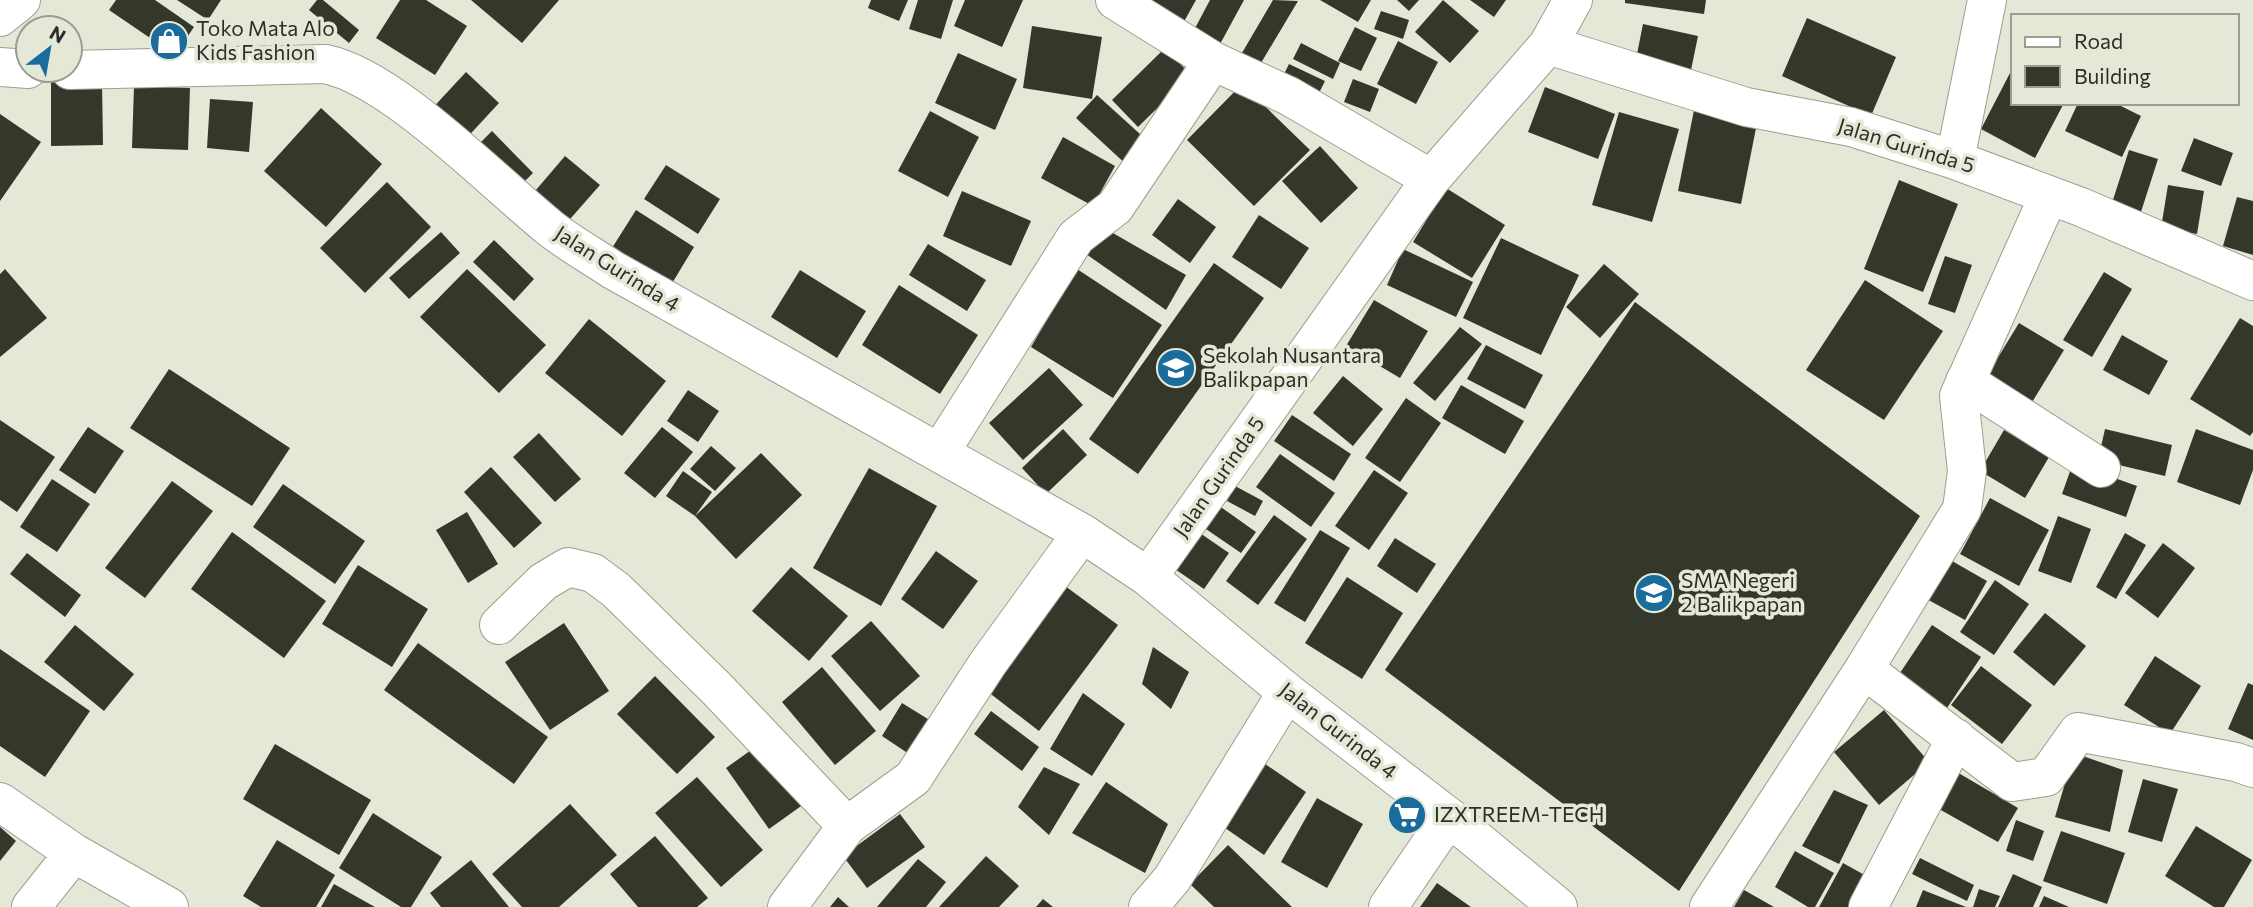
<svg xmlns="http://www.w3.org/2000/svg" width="2253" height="907" font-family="Commissioner,sans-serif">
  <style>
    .building { fill: #34382a }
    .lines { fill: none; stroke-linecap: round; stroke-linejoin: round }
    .minor-casing { stroke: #9a9f8f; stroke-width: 40 }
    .highway-casing { stroke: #9a9f8f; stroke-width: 40 }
    .minor { stroke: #fff; stroke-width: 38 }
    .highway { stroke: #fff; stroke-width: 38 }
    .labels { text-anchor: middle; stroke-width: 7; stroke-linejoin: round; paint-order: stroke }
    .poi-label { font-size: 21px; fill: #2c2e28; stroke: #e4e9d7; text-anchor: start }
    .street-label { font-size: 21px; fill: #2c2e28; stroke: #e4e9d7 }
  </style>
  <rect width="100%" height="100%" fill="#e4e9d7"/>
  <path class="building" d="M116,0H155L194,27L175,55L109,10Z
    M177,0H221L208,20Z
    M317,0H323L359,30L349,43L309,10Z
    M400,0H426L467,26L435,75L376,38Z
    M471,0H559L522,43Z
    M871,0H908L899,21L868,8Z
    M918,0H953L941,39L909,29Z
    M965,0H1023L1002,47L954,26Z
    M1135,0H1196L1181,27Z
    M1210,0H1244L1219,46L1193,32Z
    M1273,0L1298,1L1258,68L1239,58Z
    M1320,0H1371L1358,22Z
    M1397,0H1419L1409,11Z
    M1443,0L1479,31L1450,63L1415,32Z
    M1470,0H1506L1494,17Z
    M1625,0H1706L1704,14L1625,3Z
    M1381,11L1409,20L1403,39L1374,29Z
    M1807,18L1896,57L1871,116L1782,76Z
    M1643,24L1698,36L1690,75L1635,64Z
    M1032,26L1102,37L1092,99L1023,88Z
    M1355,27L1377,38L1361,71L1338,61Z
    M1398,41L1438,62L1416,104L1377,84Z
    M1301,43L1340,63L1333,79L1293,59Z
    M1165,48L1191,75L1138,127L1112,100Z
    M958,53L1017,79L995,130L935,103Z
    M1289,64L1325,81L1318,95L1282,78Z
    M466,72L499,103L462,143L428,113Z
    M2010,73L2013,75V103H2064L2035,158L1981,129Z
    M1353,79L1379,89L1370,112L1344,102Z
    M51,82H102L103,145L51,146Z
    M1242,84L1310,150L1254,206L1187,140Z
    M134,86L190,88L188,150L132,148Z
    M1545,87L1615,114L1598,159L1528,132Z
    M1097,95L1151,144L1130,168L1076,118Z
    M210,99L253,102L249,152L207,148Z
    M2078,103H2115L2141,116L2122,157L2065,131Z
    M1695,105L1758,118L1741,204L1678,191Z
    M321,108L382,164L326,227L264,171Z
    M930,111L979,137L948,197L898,171Z
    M1619,112L1679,129L1652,222L1592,205Z
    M0,114L41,142L0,201Z
    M492,131L533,173L514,192L473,150Z
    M1063,137L1115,166L1093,206L1041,178Z
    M2194,138L2233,153L2221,186L2181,171Z
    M1320,146L1358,188L1321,223L1282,181Z
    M2129,150L2158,159L2140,215L2111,206Z
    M565,156L600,185L564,226L530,197Z
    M666,165L720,199L698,234L644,199Z
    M1899,180L1958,204L1923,292L1864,269Z
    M387,182L431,227L365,293L320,248Z
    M2168,185L2204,191L2197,234L2161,228Z
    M1446,188L1505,225L1472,278L1413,242Z
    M962,191L1031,221L1011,266L943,236Z
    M2237,197L2253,201V255L2223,246Z
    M1178,199L1216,227L1190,263L1152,235Z
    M636,210L694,247L671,285L612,248Z
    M1259,215L1309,248L1281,289L1232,257Z
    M1099,225L1186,275L1166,310L1086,254Z
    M441,232L460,253L409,299L389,278Z
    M1501,238L1579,275L1541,355L1463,318Z
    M494,240L534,279L514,301L473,262Z
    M928,244L986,280L967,311L909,275Z
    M1403,249L1473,282L1456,317L1387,285Z
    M1945,256L1972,265L1955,313L1928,304Z
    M1214,263L1264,298L1138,474L1089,439Z
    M1604,264L1639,294L1600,338L1566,307Z
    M5,269L47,318L0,357V274Z
    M467,269L546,345L499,393L420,317Z
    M1077,269L1162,325L1113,398L1031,347Z
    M800,270L866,311L837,358L771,317Z
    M2104,272L2132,289L2092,357L2063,340Z
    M1865,280L1943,331L1884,420L1806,370Z
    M899,285L978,335L940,394L862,345Z
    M1374,300L1428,331L1400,378L1346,346Z
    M1635,302L1920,516L1679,891L1385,670Z
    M2240,318L2253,326V432L2250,436L2190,399Z
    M589,319L666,381L622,436L545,373Z
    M2019,323L2064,350L2031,404L1986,377Z
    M1460,327L1482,344L1435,401L1413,383Z
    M2122,335L2168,361L2149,395L2103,370Z
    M1486,345L1543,375L1525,409L1467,379Z
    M1049,368L1083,405L1023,460L989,423Z
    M169,369L290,448L252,506L130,428Z
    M1343,376L1383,409L1353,446L1313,413Z
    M1461,385L1524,421L1505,454L1442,418Z
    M688,390L719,411L698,442L667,421Z
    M1406,398L1441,423L1400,482L1365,458Z
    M1292,415L1351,454L1334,481L1274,441Z
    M0,420L55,457L17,512L0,500Z
    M88,427L124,451L95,494L59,470Z
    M662,427L693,452L655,498L624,473Z
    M1063,429L1087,455L1046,494L1022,468Z
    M2105,429L2172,445L2165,476L2098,460Z
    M2196,429L2253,450V470L2240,505L2177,482Z
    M2004,430L2049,457L2025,498L1980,471Z
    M539,433L581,479L555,502L513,457Z
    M711,446L736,468L715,491L690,469Z
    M761,453L802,495L736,559L695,516Z
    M1280,454L1335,493L1311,527L1256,487Z
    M2073,463L2137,486L2126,517L2062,494Z
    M491,467L542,523L514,548L464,492Z
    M869,468L937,506L881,606L813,568Z
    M1374,470L1408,493L1369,550L1335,526Z
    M683,471L712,492L695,516L666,496Z
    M52,479L90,504L57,552L20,527Z
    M172,481L213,511L145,598L105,568Z
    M283,484L365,541L335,584L253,527Z
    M1235,486L1263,501L1255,516L1227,501Z
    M1990,498L2049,530L2019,586L1960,554Z
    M1218,505L1256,532L1241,553L1203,527Z
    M467,512L498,564L468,583L436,530Z
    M1274,515L1307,539L1258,605L1226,581Z
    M2058,516L2091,529L2071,583L2038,571Z
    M1320,530L1350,548L1305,622L1274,603Z
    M1197,531L1229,553L1204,589L1172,567Z
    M232,532L326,601L284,658L191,589Z
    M2125,533L2146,545L2116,599L2096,587Z
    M1395,538L1436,564L1417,593L1377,566Z
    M2163,543L2195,568L2158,618L2125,593Z
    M936,551L978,581L943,629L901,599Z
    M27,553L81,595L65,617L10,574Z
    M1945,557L1987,581L1965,620L1923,597Z
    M358,565L428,609L392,667L322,624Z
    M791,567L848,616L809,661L752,611Z
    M1347,577L1403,613L1362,679L1305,643Z
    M1995,580L2029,604L1994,655L1960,632Z
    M1061,583L1118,625L1039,731L983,688Z
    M2045,613L2086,646L2054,686L2013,652Z
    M871,621L920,676L880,711L831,656Z
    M564,623L609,691L550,730L505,662Z
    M75,625L134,674L104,711L44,662Z
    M1932,625L1981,657L1943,714L1894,682Z
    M418,643L548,737L514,784L384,690Z
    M1153,647L1189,672L1171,709L1142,684Z
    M0,649L90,711L45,777L0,746Z
    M2155,656L2201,686L2170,734L2124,705Z
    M1981,666L2032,705L2002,744L1951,705Z
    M822,667L876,731L835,765L782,702Z
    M655,676L715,737L677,774L617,714Z
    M2248,683L2253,685V740L2228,729Z
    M1083,693L1125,724L1092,776L1050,749Z
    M902,703L936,724L915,758L882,736Z
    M1884,710L1929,762L1879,805L1834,752Z
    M991,711L1039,747L1022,771L974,734Z
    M761,743L804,804L769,829L726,768Z
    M275,744L371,800L339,855L243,799Z
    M2074,753L2123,770L2110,832L2055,817Z
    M1258,759L1306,792L1264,855L1215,821Z
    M1044,767L1080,784L1049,835L1018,807Z
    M1950,768L2018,808L1998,842L1930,804Z
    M697,777L763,850L721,887L655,813Z
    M2143,779L2178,789L2162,842L2128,832Z
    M1106,782L1168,824L1145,873L1072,833Z
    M1834,790L1868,805L1839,864L1802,846Z
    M1317,798L1363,824L1327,888L1281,862Z
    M570,804L617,855L559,907H522L492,874Z
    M373,813L442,857L411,907H401L339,868Z
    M900,814L925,847L867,888L843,856Z
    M2016,820L2044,831L2033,861L2006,851Z
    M2196,826L2252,860L2224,907H2214L2165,876Z
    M0,827L16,841L0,861Z
    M2061,831L2125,853L2107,904L2043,881Z
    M655,836L708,898L697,907H638L610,874Z
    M277,840L335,875L316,907H261L243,896Z
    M1228,845L1292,907H1214L1190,884Z
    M1795,851L1834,873L1815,907H1808L1775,887Z
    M986,856L1019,886L999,907H939Z
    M1920,858L1974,885L1967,901L1912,874Z
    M918,859L946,882L926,907H877Z
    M471,860L509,907H441L430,893Z
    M1843,863L1870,878L1853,907H1819Z
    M2013,874L2042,887L2033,907H1998Z
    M1437,883L1471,907H1420Z
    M334,884L375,907H321Z
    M1979,889L2000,896L1995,907H1973Z
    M1744,890L1774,907H1734Z
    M1923,890L1966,907H1916Z
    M2044,896L2069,907H2039Z
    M838,897L849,907H830Z
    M1043,899L1053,907H1036Z"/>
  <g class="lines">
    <g class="minor-casing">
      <path id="minor" d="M1115,0L1213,61L1289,96L1431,179
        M1548,45L1746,107L1851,127L1955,160L2081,207L2253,281
        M0,67L28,69
        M70,70L325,64C392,77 494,183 550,228C569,243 592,256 613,270L1082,533L1148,577L1287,692L1449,817L1558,907
        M1955,160L1987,0
        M1965,381L2101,468
        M940,452L1076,237L1115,207L1213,61
        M1148,577L1431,179L1548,45L1573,0
        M499,625L543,582L568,567L593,573L616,590L717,689L847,826
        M1864,669L2012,782L2046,777L2078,732L2236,762L2253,768
        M0,802L74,853
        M31,907L74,853L169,907
        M787,907L847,826L913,778L988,663L1082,533
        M1148,907L1172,879L1287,692
        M1388,907L1449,817
        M1709,907L1864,669L1962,509L1967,471L1959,396L2049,195
        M1868,907L1956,738"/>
    </g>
    <g class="highway-casing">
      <path id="highway" d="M0,17L21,0"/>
    </g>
    <use href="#minor" class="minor"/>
    <use href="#highway" class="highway"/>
  </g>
  <defs>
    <g id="shop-disc" transform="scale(2.0125)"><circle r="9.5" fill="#1a6c9d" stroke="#e4e9d7"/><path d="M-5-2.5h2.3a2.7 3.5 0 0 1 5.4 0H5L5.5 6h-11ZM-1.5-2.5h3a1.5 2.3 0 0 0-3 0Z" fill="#fff"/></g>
    <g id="school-disc" transform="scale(2.0125)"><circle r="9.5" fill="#1a6c9d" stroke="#e4e9d7"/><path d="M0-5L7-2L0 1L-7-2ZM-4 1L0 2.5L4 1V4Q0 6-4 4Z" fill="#fff"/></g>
    <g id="supermarket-disc" transform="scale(2.0125)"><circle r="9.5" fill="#1a6c9d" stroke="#e4e9d7"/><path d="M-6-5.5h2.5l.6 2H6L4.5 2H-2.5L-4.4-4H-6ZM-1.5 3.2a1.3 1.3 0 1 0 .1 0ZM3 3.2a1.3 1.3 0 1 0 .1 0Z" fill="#fff"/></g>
  </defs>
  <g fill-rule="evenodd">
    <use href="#shop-disc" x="169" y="41"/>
    <use href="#school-disc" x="1176" y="368"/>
    <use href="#school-disc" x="1654" y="593"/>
    <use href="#supermarket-disc" x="1407" y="815"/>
  </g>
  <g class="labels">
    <g class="poi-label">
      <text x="196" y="36">Toko Mata Alo<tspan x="196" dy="24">Kids Fashion</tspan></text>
      <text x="1203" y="363">Sekolah Nusantara<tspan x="1203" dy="24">Balikpapan</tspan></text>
      <text x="1681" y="588">SMA Negeri<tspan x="1681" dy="24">2 Balikpapan</tspan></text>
      <text x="1434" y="822">IZXTREEM-TECH</text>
    </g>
    <g class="street-label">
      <text transform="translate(1906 146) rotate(17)" y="7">Jalan Gurinda 5</text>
      <text transform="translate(617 269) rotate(32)" y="7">Jalan Gurinda 4</text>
      <text transform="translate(1219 477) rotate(-55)" y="7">Jalan Gurinda 5</text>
      <text transform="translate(1338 731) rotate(38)" y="7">Jalan Gurinda 4</text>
    </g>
  </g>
  <rect x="2011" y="14" width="228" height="91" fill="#e4e9d7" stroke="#9a9e91" stroke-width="2"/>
  <rect x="2025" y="37" width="35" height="10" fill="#ffffff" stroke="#9a9e91" stroke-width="2"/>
  <text x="2074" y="49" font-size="21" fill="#2c2e28">Road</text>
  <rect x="2025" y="66" width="35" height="21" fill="#34382a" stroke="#9a9e91" stroke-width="2"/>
  <text x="2074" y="84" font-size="21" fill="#2c2e28">Building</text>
  <g transform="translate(49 49) rotate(31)"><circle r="33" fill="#e4e9d7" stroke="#9a9e91" stroke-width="2"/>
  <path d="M0-5L12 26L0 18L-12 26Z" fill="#1a6c9d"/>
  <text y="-10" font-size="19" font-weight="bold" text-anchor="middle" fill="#2c2e28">N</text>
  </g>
</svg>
